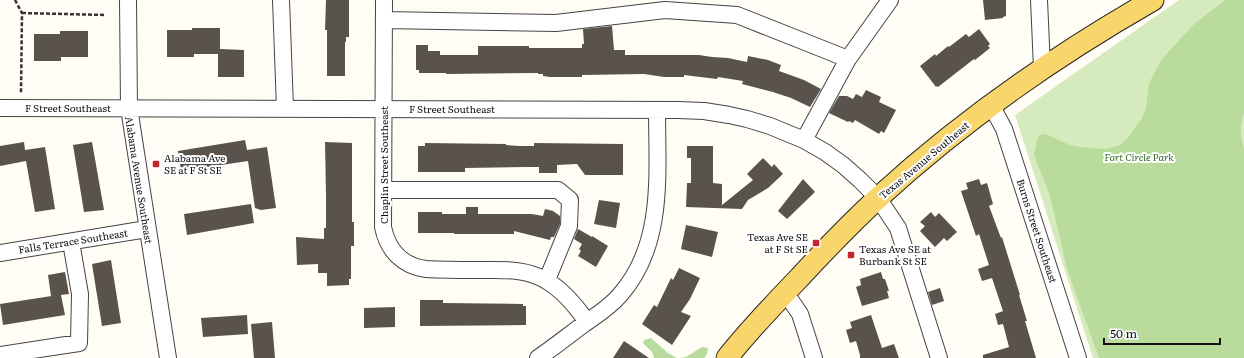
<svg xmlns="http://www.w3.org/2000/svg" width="1244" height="358" font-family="Literata,serif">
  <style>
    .green { fill: #d5ebbd }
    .forest { fill: #b9dc9c }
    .building { fill: #5a524d }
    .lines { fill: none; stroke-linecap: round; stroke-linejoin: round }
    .minor-casing { stroke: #444; stroke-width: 18 }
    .major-casing { stroke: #222; stroke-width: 23 }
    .path { stroke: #333; stroke-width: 2.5; stroke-dasharray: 4 2; stroke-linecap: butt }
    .minor { stroke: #fff; stroke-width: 16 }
    .major { stroke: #f9d66b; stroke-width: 21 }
    .poi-dot { fill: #c4262e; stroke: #fff; stroke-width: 1.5 }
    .labels { text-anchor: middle; stroke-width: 4; stroke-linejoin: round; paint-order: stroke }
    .street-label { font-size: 10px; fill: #111; stroke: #fff }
    .park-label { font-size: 10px; font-style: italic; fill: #2f6b1f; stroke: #fff }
    .poi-label { font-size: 10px; fill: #111; stroke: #fff; text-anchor: start }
  </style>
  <rect width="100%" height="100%" fill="#fffdf5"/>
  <path class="green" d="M1179,0H1244V358H1093L1015,115Z"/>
  <path class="forest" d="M1225,0H1244V113C1240,128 1239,133 1244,148V358H1099L1067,269L1050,196L1034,155L1037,139L1040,135L1045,134L1070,145L1080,147L1106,149L1120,145L1127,139L1142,118L1146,108L1149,83L1162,59L1193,25Z
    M651,338L668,353L677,358H654L652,352L643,343L644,340Z
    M702,347L708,348L707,354L704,358H679L686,357Z"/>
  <path class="building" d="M326,0H349V37H346V42H345V76H327V30H325Z
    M983,0H1006V16L1003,17V18L985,20Z
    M612,26L614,50H625V55H699L712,57L728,58L747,62L748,56L768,60L781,65L779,71L804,80L821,89L810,107L791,98L773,92L742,84L743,81L718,77L717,79L684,75V77H664L644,74L582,75V77H550L543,76V74H538V73L446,74V73H419V70H416V45H428V51H440V55H478V46H529V48H582V44H584L583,29Z
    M192,28H220V49L244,50V77H218V54H194V57H167V30H192Z
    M979,29L990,44L988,46L990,48L975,60L974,59L938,87L937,86L936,87L920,66L935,54L936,56L948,46L949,47L966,34L969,37Z
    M60,31H88V57H61V61H34V34H60Z
    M866,90L881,97L879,102L896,110L884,133L881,131L879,134L855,120L853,123L849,121L848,122L829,113L839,96H847L853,99L856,94L862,97Z
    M245,140L247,150L267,147L276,208L261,210L255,208L248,161L181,171L178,151Z
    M24,142L25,150L45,147L55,209L35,212L26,161L0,166V146Z
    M92,142L104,210L84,212L73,145Z
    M325,142L352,143V222H354V246H351V279H349V285L327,286V273H318V264L297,265L296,237L324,239V228H326V195Z
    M425,143L506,144V145L519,146H534V143L623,144V175H585L577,164L557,165V173H539V167H526L465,168V172H418V146H425Z
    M687,146H713V183L722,184V205L753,180L747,174L763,158L772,167L774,164L783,174L768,188L748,200L742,209L686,207L687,183H691V158H687Z
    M803,179L815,192L787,219L778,211Z
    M979,179L981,185L987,183L993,204L989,206L1001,238L1002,237L1020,295H1019L1027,321H1025L1036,358H983V355L1009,347L1003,324L998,325L995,314L1003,311L992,278L982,281L978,269L989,265L979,234L976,236L961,191L968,189L966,183Z
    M599,200L620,203L616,228L594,224Z
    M251,204L254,223L187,235L184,214Z
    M466,207H478V214H532L543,216L545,209L553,211L560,216V224L554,237H551L550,240L514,231V234H454V233H418V212H442V214H466Z
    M931,212L935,217L939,213L957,232L947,241L944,238L935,247L920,231L925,226L920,222Z
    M686,225L718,232L712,257L681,249Z
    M578,229L592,237V236L608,246L596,267L578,256L581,251L579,249L582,244L574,239Z
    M111,260L121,323L102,326L92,264Z
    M679,268L700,278L690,299L681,312L691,316L672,345L642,324L654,305L657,307L671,278L673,280Z
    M65,272L69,294L61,295L65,315L3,325L0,304L58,295L51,296L48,275Z
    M881,272L883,279H885L889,291H887L889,298L862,306L856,287L861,285L860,279Z
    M940,288L944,301L932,305L928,292Z
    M420,300H443V303L523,304V306H526V325L420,326Z
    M395,307V327L364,328V308Z
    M247,315L248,334L203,337L201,318Z
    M871,315L882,348L894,344L899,358H860V355L856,341L850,343L846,330L852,328L850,322Z
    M272,322L275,358H254L251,324Z
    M624,341L649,358H613Z"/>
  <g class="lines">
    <g class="minor-casing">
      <path id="minor" d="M128,0L129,108L168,358
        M281,0L285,108
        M384,0L383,227C388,251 403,266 426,269C444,270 461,270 478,270C502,270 526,268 547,281C564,291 576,306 587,322
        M1039,0L1042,68
        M384,20L556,23L665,10L737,15L848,59
        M991,105L1004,129L1078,358
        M0,108L678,110L704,111L729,115L747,119L770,126L804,140L825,152L843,165L860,180L878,198L898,228L939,358
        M804,140L848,59L890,0
        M383,190H558L570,200L569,226L547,280
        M0,253L147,229
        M785,292L800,314L814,358
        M0,355L79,343L80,294L71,242
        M538,358C554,347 569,335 584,324C597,315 610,307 620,295C665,244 657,173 657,110"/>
    </g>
    <g class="major-casing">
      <path id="major" d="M727,358C749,330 775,303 800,277C825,250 851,223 879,197C962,121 1055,56 1153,0"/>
    </g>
    <path class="path" d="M15,0L22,13L21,93
      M22,13L106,15"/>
    <use href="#minor" class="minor"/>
    <use href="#major" class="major"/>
  </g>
  <g class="poi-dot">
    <rect x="152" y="160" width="8" height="8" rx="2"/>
    <rect x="812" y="239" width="8" height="8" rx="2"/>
    <rect x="847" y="251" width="8" height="8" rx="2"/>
  </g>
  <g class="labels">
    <g class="street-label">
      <text x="68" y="112">F Street Southeast</text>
      <text x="452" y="113">F Street Southeast</text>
      <text transform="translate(924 160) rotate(-40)" y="4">Texas Avenue Southeast</text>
      <text transform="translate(384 165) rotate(-90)" y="4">Chaplin Street Southeast</text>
      <text transform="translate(139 180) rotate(81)" y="4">Alabama Avenue Southeast</text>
      <text transform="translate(1037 231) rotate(72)" y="4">Burns Street Southeast</text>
      <text transform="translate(73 241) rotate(-9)" y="4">Falls Terrace Southeast</text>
    </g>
    <g class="park-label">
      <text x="1139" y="161">Fort Circle Park</text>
    </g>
    <g class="poi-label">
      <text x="164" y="162">Alabama Ave<tspan x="164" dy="12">SE at F St SE</tspan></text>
      <text x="808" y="241" text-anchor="end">Texas Ave SE<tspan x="808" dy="12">at F St SE</tspan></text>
      <text x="859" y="253">Texas Ave SE at<tspan x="859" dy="12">Burbank St SE</tspan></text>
    </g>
  </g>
  <path d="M1104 338v6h116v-6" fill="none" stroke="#111111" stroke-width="2"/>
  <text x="1110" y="338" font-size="12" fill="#111111" stroke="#ffffff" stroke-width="3" paint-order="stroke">50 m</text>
</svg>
